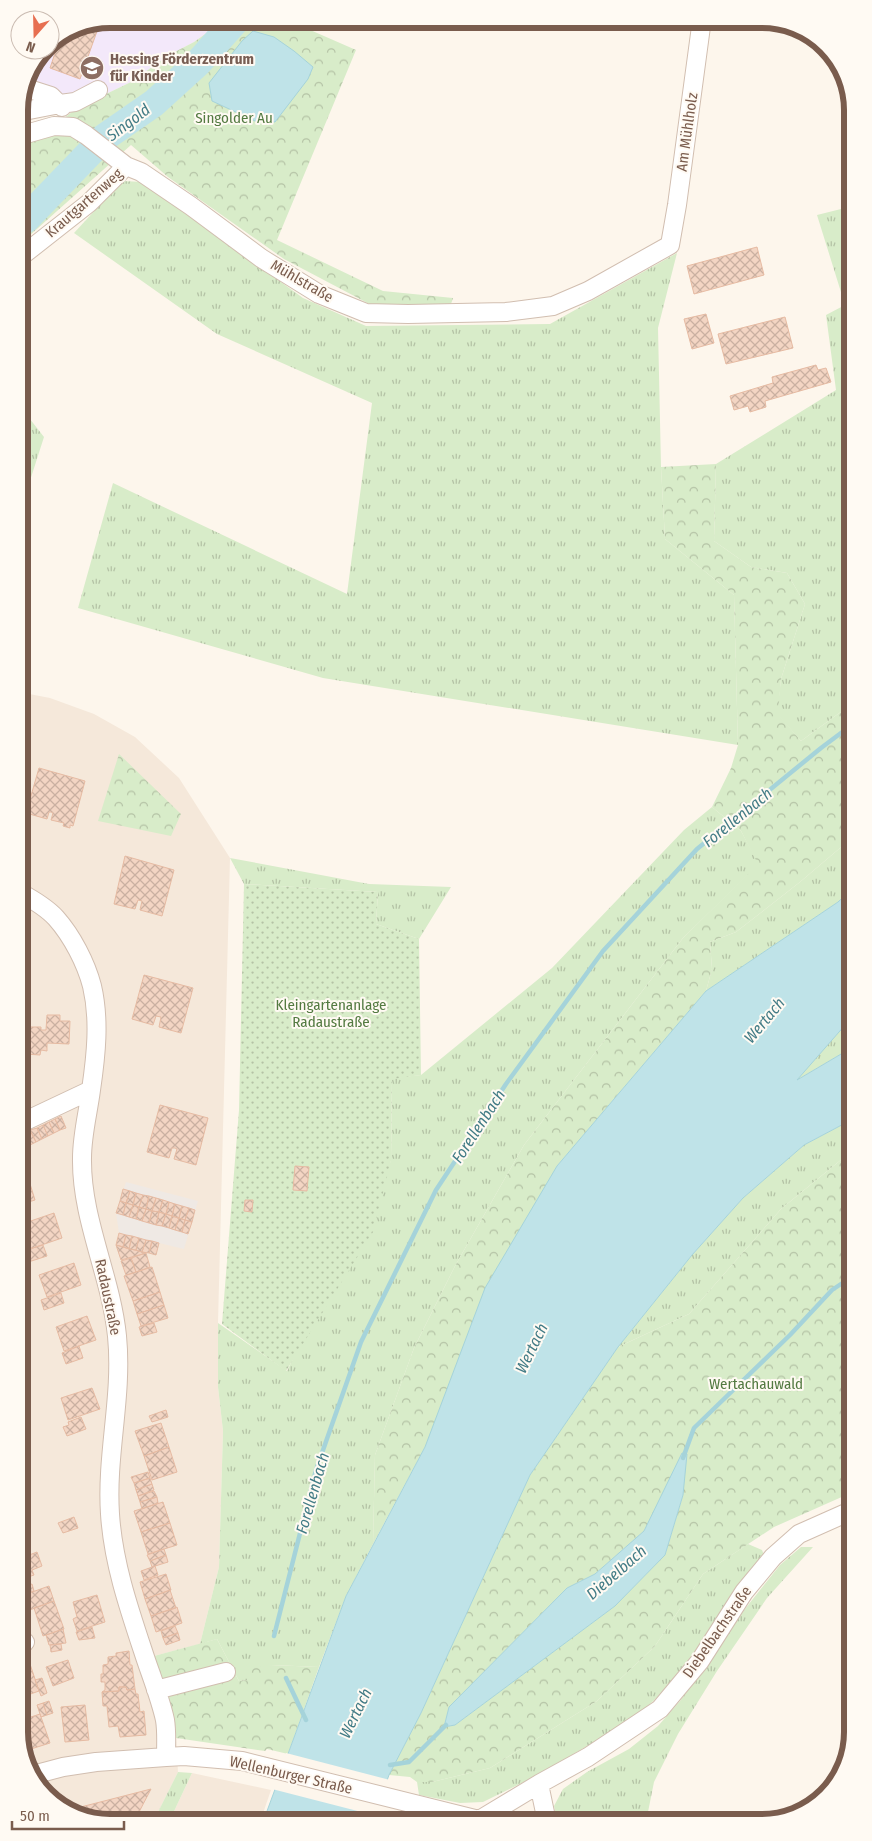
<svg xmlns="http://www.w3.org/2000/svg" width="872" height="1841" font-family="'Fira Sans Condensed',sans-serif">
  <style>
    .residential { fill: #f5e8da }
    .industrial { fill: #efe9e4 }
    .education { fill: #f3e8fa }
    .grass { fill: url(#grass-tufts) }
    .forest { fill: url(#forest-crowns); fill-rule: evenodd }
    .garden { fill: url(#garden-dots) }
    .water { fill: #bfe3e8; stroke: #a5d3da }
    .pier { fill: #fdf6ec }
    .lines { fill: none; stroke-linecap: round; stroke-linejoin: round }
    .stream { stroke: #a5d3da; stroke-width: 4.5 }
    .river { stroke: #bfe3e8; stroke-width: 28 }
    .building { fill: url(#building-cross-hatch); stroke: #e6bba3 }
    .minor-casing { stroke: #d1beb0; stroke-width: 20 }
    .minor { stroke: #fff; stroke-width: 18 }
    .labels { text-anchor: middle; stroke-width: 4; stroke-linejoin: round; paint-order: stroke }
    .education-label { font-size: 15px; font-weight: bold; fill: #785e54; stroke: #fffaf3; text-anchor: start }
    .park-label { font-size: 15px; fill: #537a41; stroke: #fffaf3 }
    .street-label { font-size: 15px; fill: #7a5c4d; stroke: #fffaf3 }
    .water-label { font-size: 16px; font-style: italic; fill: #437c86; stroke: #fffaf3 }
    .rim { fill: none; stroke: #7a5c4d; stroke-width: 6 }
  </style>
  <defs>
    <pattern id="grass-tufts" width="24" height="20" patternUnits="userSpaceOnUse" patternTransform="scale(1.25)"><rect width="24" height="20" fill="#d8ecc9"/><path d="M3 7l-1-3M5 7V3M7 7l1-3M15 17l-1-3M17 17v-4M19 17l1-3" fill="none" stroke="#b4c2a5"/></pattern>
    <pattern id="forest-crowns" width="20" height="18" patternUnits="userSpaceOnUse" patternTransform="scale(1.25)"><rect width="20" height="18" fill="#d8ecc9"/><path d="M2 6a3 3 0 1 1 6 0M12 15a3 3 0 1 1 6 0" fill="none" stroke="#b4c2a5"/></pattern>
    <pattern id="garden-dots" width="8" height="8" patternUnits="userSpaceOnUse" patternTransform="scale(1.25)"><rect width="8" height="8" fill="#d8ecc9"/><path d="M2 2h.1M6 6h.1" fill="none" stroke="#b4c2a5" stroke-width="1.8" stroke-linecap="round"/></pattern>
    <pattern id="building-cross-hatch" width="8" height="8" patternUnits="userSpaceOnUse" patternTransform="scale(1.25)"><rect width="8" height="8" fill="#f3d5c3"/><path d="M0 0l8 8M0 8l8-8" fill="none" stroke="#cab0a1"/></pattern>
  </defs>
  <rect width="100%" height="100%" fill="#fdf6ec"/>
  <path class="residential" d="M19,692L50,698L94,714L135,737L179,778L230,858L218,1323V1387L223,1431L219,1567L200,1644L154,1656L176,1738L178,1772L153,1822H104L59,1807L26,1766L19,1732Z
    M192,1773L271,1790L260,1822H169Z"/>
  <path class="industrial" d="M126,1182L198,1201L184,1249L159,1243L156,1255L116,1245L119,1233L116,1213Z"/>
  <path class="education" d="M109,19H220L208,32L194,42L169,55L131,82L77,108L19,104L43,50H50V42L75,26Z"/>
  <path class="grass" d="M122,181L143,182L303,298L366,326L550,324L677,253L658,328L661,467L665,539L734,595L738,745L323,678L78,608L113,483L347,594L372,403L217,334L74,233Z
    M853,206V703L801,741L777,714L781,679L805,604L787,573L751,567L714,541L716,464L836,390L826,315L845,305L817,215Z
    M19,405L44,437L27,490L19,488Z
    M712,807L741,831L759,864L683,938L524,1145L455,1266L414,1348L375,1455L373,1544L346,1596L319,1667L271,1665L247,1680L239,1681L217,1639L200,1644L219,1567L223,1431L218,1387V1323L287,1371L391,1161L392,1078L421,1075L552,968L684,830Z
    M853,837V888L838,902L706,991L712,969L710,942L736,932L800,882Z
    M230,858L369,884L451,887L419,939L376,924L378,892L244,884Z
    M853,1016V1047L795,1081Z
    M853,1119V1150L781,1209L689,1314L618,1347L692,1255L743,1198L804,1145Z
    M748,1544L762,1550L764,1555L693,1658L666,1689L635,1718L536,1776L483,1802L460,1803L419,1795L417,1782H432L490,1768L597,1701L655,1646L703,1574Z
    M801,1547H813L767,1598L717,1671L678,1734L654,1782L646,1822H570L557,1819L554,1806L563,1789L587,1772L629,1749L658,1726L680,1701L716,1652L741,1614L780,1565Z
    M178,1772L192,1773L169,1822H153Z"/>
  <path class="forest" d="M220,19H285L356,50L277,240L383,291L453,298L450,307L377,308L284,259L168,177L131,145L19,245V148L54,126L77,108L131,82L169,55L194,42L208,32Z
    M716,464L714,541L751,567L787,573L805,604L781,679L778,714L801,741L853,703V837L800,882L736,932L710,942L712,969L706,991L557,1166L425,1447L373,1544L375,1455L414,1348L455,1266L524,1145L683,938L758,864L741,831L712,807L731,768L738,745L734,595L665,539L661,467Z
    M119,754L181,814L171,836L98,821Z
    M853,1150V1492L774,1527L703,1574L655,1646L597,1701L490,1768L432,1782H417L410,1777L389,1775L421,1713L530,1475L618,1347L689,1314L781,1209ZM683,1495L665,1555L615,1606L455,1725L444,1727L449,1707L567,1588L595,1574L644,1531L651,1519Z
    M217,1639L239,1681L247,1680L251,1667L271,1665L319,1667L288,1754L267,1749L265,1751L176,1738L154,1656Z"/>
  <path class="garden" d="M244,884L378,892L376,924L419,939L421,1075L392,1079L391,1161L373,1232L286,1371L222,1324L239,1110Z"/>
  <path class="water" d="M253,31L274,37L294,51L313,67L308,79L275,122L255,121L212,101L209,83L242,41Z
    M853,888V1016L797,1080L853,1047V1119L804,1145L743,1198L692,1255L618,1347L530,1475L421,1713L389,1775L372,1822H263L346,1596L425,1447L485,1288L557,1166L706,991L838,902Z
    M682,1453L687,1454L683,1495L665,1555L615,1606L455,1725L444,1727L449,1707L567,1588L595,1574L644,1531Z"/>
  <path class="pier" d="M286,1753L390,1780L377,1816L272,1789Z"/>
  <g class="lines">
    <path class="stream" d="M683,1458L694,1428L790,1335L832,1290L853,1276
      M274,1636L316,1470L361,1342L436,1190L506,1084L603,951L697,849L821,748L853,724
      M286,1678L306,1720
      M390,1765L409,1762L446,1725"/>
    <path class="river" d="M19,224L26,219L105,137L154,103L198,63L237,19"/>
  </g>
  <path class="building" d="M101,20L80,79L50,68L60,38L58,37L75,26Z
    M757,247L764,275L694,294L687,266Z
    M706,314L714,343L692,349L684,319Z
    M785,317L793,348L726,364L718,334Z
    M816,365L818,370L826,368L831,382L765,401L766,407L750,412L748,406L734,410L730,396L773,383L772,377Z
    M39,768L85,781L73,826L70,825V828L63,826L64,823L51,820L53,813L51,812H49L47,819L26,813Z
    M125,856L174,870L162,916L140,910L142,901L138,900L135,909L114,904Z
    M24,925L29,948L19,949V926Z
    M144,975L193,988L181,1033L159,1027L161,1017L156,1016L153,1025L132,1019Z
    M47,1015H60V1021H70L69,1044L47,1043V1051L41,1050L40,1055L25,1054L26,1027H41V1030H46Z
    M19,1034H26L25,1063L19,1062Z
    M160,1105L208,1118L196,1165L174,1159L177,1149L175,1148H172L169,1158L147,1152Z
    M61,1116L66,1128L60,1130L55,1119Z
    M55,1119L60,1130L54,1133L49,1122Z
    M49,1122L54,1133L48,1136L43,1125Z
    M43,1125L48,1136L42,1139L37,1128Z
    M37,1128L42,1139L36,1142L30,1130Z
    M30,1130L36,1142L30,1145L24,1133Z
    M24,1133L30,1145L23,1147L19,1136Z
    M295,1166L309,1167L307,1191L293,1190Z
    M27,1174L35,1200L19,1205V1176Z
    M123,1189L130,1191L126,1203L120,1201Z
    M130,1191L136,1193L133,1205L126,1203Z
    M136,1193L143,1195L139,1207L133,1205Z
    M143,1195L149,1196L146,1209L139,1207Z
    M149,1196L156,1198L152,1211L146,1209Z
    M156,1198L163,1200L159,1212L152,1211Z
    M163,1200L169,1202L166,1214L159,1212Z
    M245,1200H253L252,1212L244,1211Z
    M120,1201L126,1203L123,1215L116,1213Z
    M169,1202L175,1204L172,1216L166,1214Z
    M126,1203L133,1205L129,1217L123,1215Z
    M175,1204L182,1206L179,1218L172,1216Z
    M133,1205L139,1207L136,1219L129,1217Z
    M182,1206L189,1208L185,1220L179,1218Z
    M139,1207L146,1209L142,1221L136,1219Z
    M189,1208L195,1210L192,1222L185,1220Z
    M146,1209L152,1211L149,1223L142,1221Z
    M152,1211L159,1212L156,1225L149,1223Z
    M159,1212L166,1214L162,1226L156,1225Z
    M54,1213L62,1238L24,1251L19,1236V1225Z
    M166,1214L172,1216L169,1228L162,1226Z
    M172,1216L179,1218L175,1230L169,1228Z
    M179,1218L185,1220L182,1232L175,1230Z
    M185,1220L192,1222L188,1234L182,1232Z
    M119,1233L126,1235L123,1247L116,1245Z
    M126,1235L132,1236L129,1249L123,1247Z
    M132,1236L139,1238L136,1250L129,1249Z
    M139,1238L146,1240L142,1252L136,1250Z
    M146,1240L152,1241L149,1253L142,1252Z
    M152,1241L159,1243L156,1255L149,1253Z
    M43,1245L47,1256L19,1265V1252Z
    M116,1245L142,1252L146,1253L121,1260Z
    M146,1253L150,1267L136,1272L131,1258Z
    M131,1258L136,1272L126,1275L121,1261Z
    M74,1263L81,1285L47,1297L39,1275Z
    M152,1267L160,1292L133,1301L124,1276Z
    M160,1292L164,1305L137,1314L133,1301Z
    M61,1293L64,1303L44,1310L41,1300Z
    M164,1305L168,1318L141,1326L137,1314Z
    M87,1316L96,1340L64,1351L56,1327Z
    M154,1323L157,1332L142,1336L139,1327Z
    M79,1346L83,1358L66,1364L62,1353Z
    M92,1388L100,1409L68,1420L61,1398Z
    M166,1410L168,1417L152,1422L149,1416Z
    M81,1417L86,1429L67,1436L63,1427L69,1425L68,1422Z
    M161,1423L169,1447L144,1456L135,1431Z
    M169,1447L177,1472L152,1480L144,1456Z
    M148,1472L150,1478L134,1483L131,1477Z
    M150,1478L152,1484L136,1490L134,1483Z
    M152,1484L154,1490L138,1496L136,1490Z
    M154,1491L157,1497L140,1502L138,1496Z
    M157,1497L158,1503L142,1509L140,1502Z
    M163,1502L170,1523L141,1532L134,1511Z
    M74,1517L78,1528L63,1533L58,1523Z
    M170,1523L177,1545L148,1554L141,1532Z
    M164,1549L166,1555L150,1561L147,1555Z
    M37,1552L42,1566L32,1570L34,1575L19,1580V1559Z
    M166,1555L168,1562L152,1567L150,1561Z
    M155,1566L158,1575L144,1580L141,1571Z
    M166,1574L171,1590L145,1599L140,1582Z
    M32,1584L34,1591L22,1595L19,1588Z
    M49,1586L54,1601L27,1611L21,1596Z
    M170,1590L176,1608L151,1616L145,1599Z
    M97,1595L105,1622L77,1631L73,1619L77,1617L73,1602Z
    M54,1601L64,1629L43,1636L34,1608Z
    M177,1607L182,1623L156,1632L151,1616Z
    M175,1626L178,1633L163,1638L161,1631Z
    M92,1627L95,1638L79,1640L76,1632Z
    M63,1629L66,1643L49,1645L46,1635Z
    M178,1633L180,1640L166,1645L163,1638Z
    M61,1644L62,1650L51,1652L50,1645Z
    M129,1651L130,1665H132L135,1689L127,1690L126,1687H119V1691L102,1692L105,1690V1682H101V1674H103V1665L108,1664V1657L116,1656V1653Z
    M68,1660L74,1678L53,1686L46,1667Z
    M30,1664L39,1691L25,1696L19,1677V1668Z
    M19,1677L25,1696L19,1698Z
    M42,1678L47,1693L41,1696L35,1680Z
    M119,1687H126L127,1690L135,1689L136,1694H138L140,1712L144,1711L146,1735L120,1737L118,1726L109,1727L107,1706H103L102,1692L119,1691Z
    M49,1701L53,1713L47,1715L43,1703Z
    M43,1703L47,1715L41,1717L37,1705Z
    M85,1705L89,1740L65,1742L61,1707Z
    M40,1714L50,1743L31,1749L19,1721Z
    M151,1789L138,1814L151,1820L150,1822H104L69,1810Z"/>
  <g class="lines">
    <g class="minor-casing">
      <path id="minor" d="M26,88L51,96L62,107
        M19,112L60,104L75,102L98,90
        M19,136L54,126L73,127L86,135L126,166L141,172L191,206L261,258L319,294L366,313L408,314L506,312L553,306L588,291L670,245L677,205L702,19
        M19,258L89,203L126,166
        M19,892C32,899 46,907 56,918C72,936 86,963 92,986C100,1020 96,1056 91,1090C88,1113 82,1135 82,1158C81,1219 111,1276 117,1336C123,1396 106,1454 110,1514C113,1561 128,1606 143,1651C150,1673 160,1697 165,1720C167,1732 166,1745 166,1757
        M19,1124L91,1090
        M19,1644L25,1642
        M156,1690L226,1672
        M33,1775L63,1767L96,1762L166,1757L184,1756L242,1761L487,1822
        M539,1784L547,1822
        M476,1822L539,1784L588,1757L660,1709L700,1661L744,1592L773,1557L799,1534L853,1510"/>
    </g>
    <use href="#minor" class="minor"/>
  </g>
  <defs>
    <g id="school-disc" transform="scale(1.25)"><circle r="9.5" fill="#8d6e63" stroke="#fffaf3"/><path d="M0-5L7-2L0 1L-7-2ZM-4 1L0 2.5L4 1V4Q0 6-4 4Z" fill="#fff"/></g>
  </defs>
  <g fill-rule="evenodd">
    <use href="#school-disc" x="92" y="68"/>
  </g>
  <g class="labels">
    <g class="education-label">
      <text x="110" y="64">Hessing Förderzentrum<tspan x="110" dy="17">für Kinder</tspan></text>
    </g>
    <g class="park-label">
      <text x="234" y="123">Singolder Au</text>
      <text x="331" y="1010">Kleingartenanlage<tspan x="331" dy="17">Radaustraße</tspan></text>
      <text x="756" y="1389">Wertachauwald</text>
    </g>
    <g class="street-label">
      <text transform="translate(687 132) rotate(-82)" y="5">Am Mühlholz</text>
      <text transform="translate(84 203) rotate(-41)" y="5">Krautgartenweg</text>
      <text transform="translate(302 281) rotate(30)" y="5">Mühlstraße</text>
      <text transform="translate(108 1297) rotate(78)" y="5">Radaustraße</text>
      <text transform="translate(717 1632) rotate(-55)" y="5">Diebelbachstraße</text>
      <text transform="translate(291 1775) rotate(13)" y="5">Wellenburger Straße</text>
    </g>
    <g class="water-label">
      <text transform="translate(128 122) rotate(-37)" y="6">Singold</text>
      <text transform="translate(737 817) rotate(-39)" y="6">Forellenbach</text>
      <text transform="translate(764 1020) rotate(-50)" y="6">Wertach</text>
      <text transform="translate(478 1126) rotate(-57)" y="6">Forellenbach</text>
      <text transform="translate(531 1348) rotate(-64)" y="6">Wertach</text>
      <text transform="translate(312 1493) rotate(-74)" y="6">Forellenbach</text>
      <text transform="translate(616 1572) rotate(-41)" y="6">Diebelbach</text>
      <text transform="translate(355 1713) rotate(-64)" y="6">Wertach</text>
    </g>
  </g>
  <path d="M0 0H872V1841H0ZM110 28H762A82 82 0 0 1 844 110V1732A82 82 0 0 1 762 1814H110A82 82 0 0 1 28 1732V110A82 82 0 0 1 110 28Z" fill="#fffaf3" fill-rule="evenodd"/>
  <path class="rim" d="M110 28H762A82 82 0 0 1 844 110V1732A82 82 0 0 1 762 1814H110A82 82 0 0 1 28 1732V110A82 82 0 0 1 110 28Z"/>
  <g transform="translate(35 35) rotate(200)"><circle r="24" fill="#fffaf3" stroke="#cabbb1"/>
  <path d="M0-4L9 19L0 12L-9 19Z" fill="#e76f51"/>
  <text y="-8" font-size="14" font-weight="bold" text-anchor="middle" fill="#7a5c4d">N</text>
  </g>
  <path d="M12 1821v8h112v-8" fill="none" stroke="#7a5c4d" stroke-width="2.5"/>
  <text x="20" y="1821" font-size="15" fill="#7a5c4d" stroke="#fffaf3" stroke-width="4" paint-order="stroke">50 m</text>
</svg>
